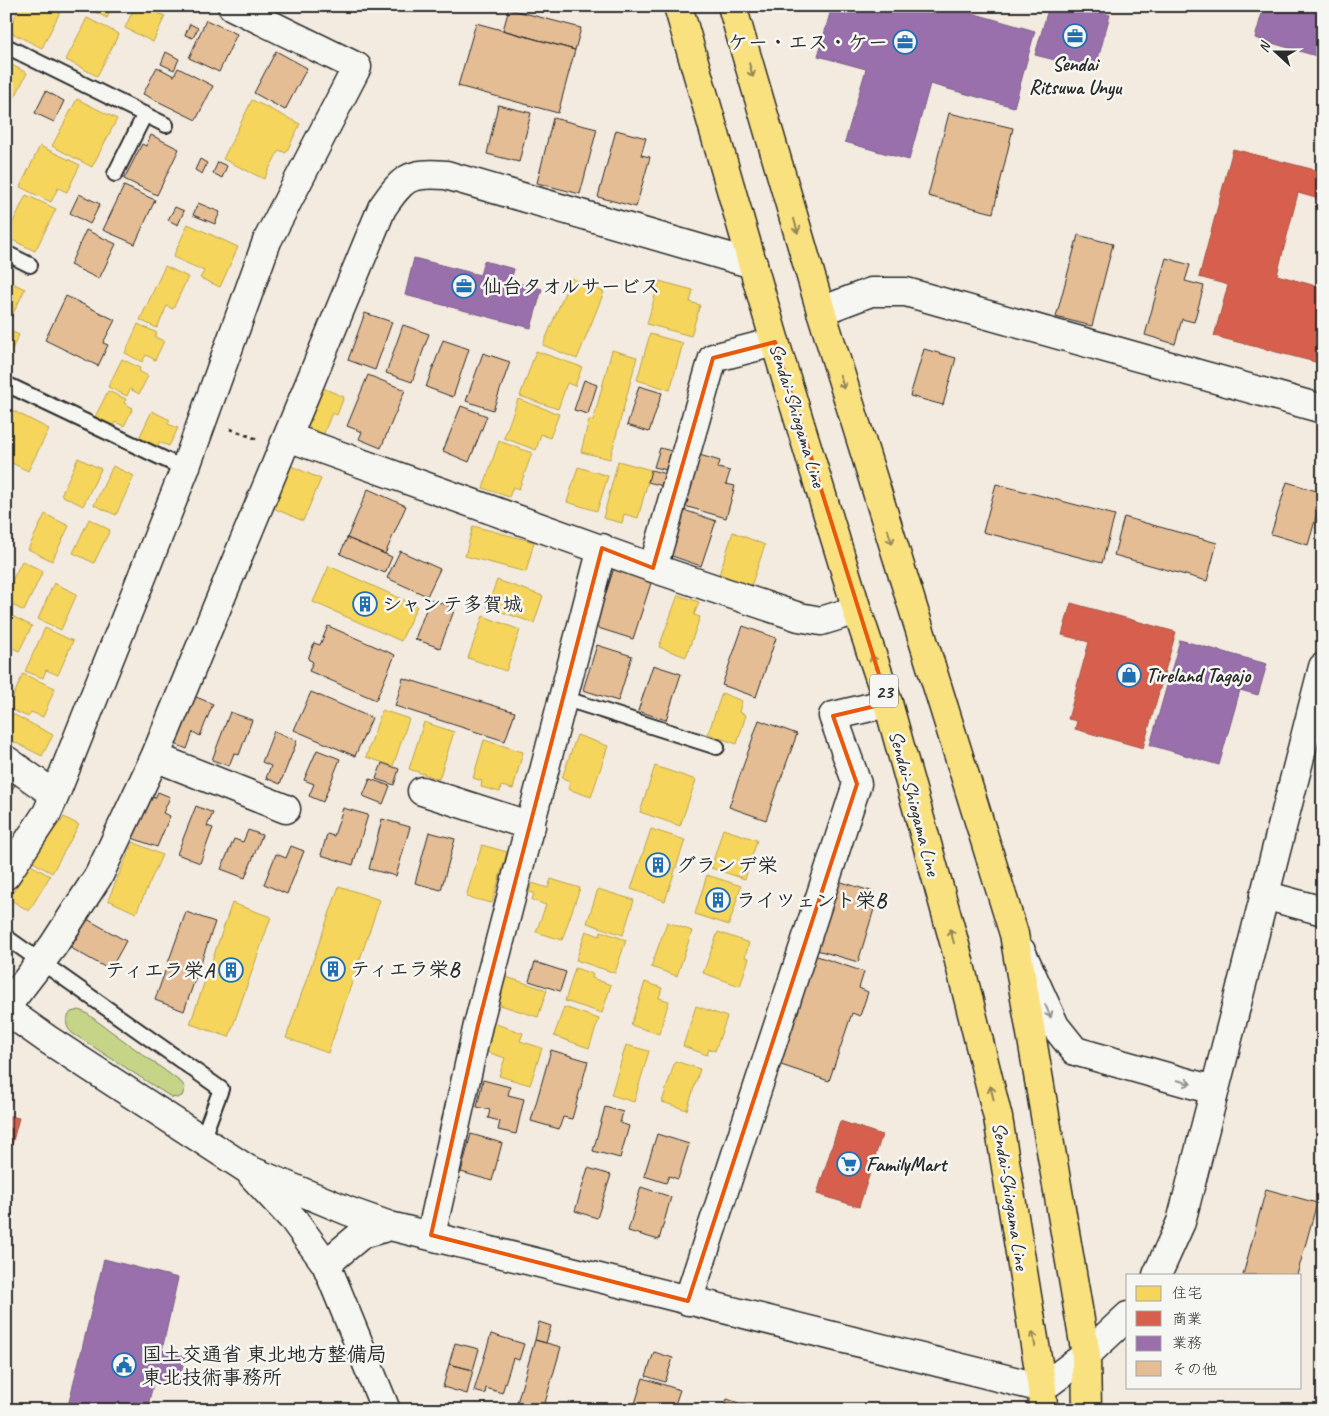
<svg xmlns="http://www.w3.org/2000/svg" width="1329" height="1416" font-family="Caveat,'Klee One',sans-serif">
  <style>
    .green { fill: #c6d488; stroke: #78805a }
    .homes { fill: #f6d55c; stroke: #b9a24d }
    .shops { fill: #d6604d; stroke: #a35043 }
    .offices { fill: #9970ab; stroke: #785b85 }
    .building { fill: #e5bd95; stroke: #2b2b2b }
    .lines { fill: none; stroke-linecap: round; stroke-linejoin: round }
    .lane-casing { stroke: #2b2b2b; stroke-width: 18 }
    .street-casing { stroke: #2b2b2b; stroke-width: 31 }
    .secondary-casing { stroke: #2b2b2b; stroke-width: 31 }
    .primary-casing { stroke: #2b2b2b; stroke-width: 31 }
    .path { stroke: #2b2b2b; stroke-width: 3; stroke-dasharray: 4 4; stroke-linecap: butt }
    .lane { stroke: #f6f6f2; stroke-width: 14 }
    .street { stroke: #f6f6f2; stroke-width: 28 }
    .secondary { stroke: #f6f6f2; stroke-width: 28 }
    .primary { stroke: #fae180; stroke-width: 28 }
    .oneway { stroke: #928656 }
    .oneway2 { stroke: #90908e }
    .marked { fill: none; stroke: #e8590c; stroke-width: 4; stroke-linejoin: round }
    .labels { text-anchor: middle; stroke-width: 5; stroke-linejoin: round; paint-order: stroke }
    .shield { fill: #f6f6f2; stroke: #686867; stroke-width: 1 }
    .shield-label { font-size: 19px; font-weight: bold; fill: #2b2b2b }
    .poi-label { font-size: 20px; font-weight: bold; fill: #2b2b2b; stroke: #f6f6f2; text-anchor: start }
    .street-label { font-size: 20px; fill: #2b2b2b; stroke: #f6f6f2 }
  </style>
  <rect width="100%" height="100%" fill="#f3ebdf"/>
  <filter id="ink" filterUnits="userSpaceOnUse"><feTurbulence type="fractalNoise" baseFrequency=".02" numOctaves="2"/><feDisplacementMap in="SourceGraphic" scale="10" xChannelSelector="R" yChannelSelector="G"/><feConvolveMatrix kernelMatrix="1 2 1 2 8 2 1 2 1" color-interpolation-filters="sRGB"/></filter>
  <g filter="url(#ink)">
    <path class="green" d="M79,1010L86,1013L182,1083L185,1088L182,1096L177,1098L171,1097L72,1033C65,1027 65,1019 71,1012Z"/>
    <path class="homes" d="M20,6H63L42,48L8,31Z
      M83,6H112L107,18Z
      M135,6H161L158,13L165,16L153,42L125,28Z
      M87,18L119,34L97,76L66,60Z
      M6,62L27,73L6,115Z
      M77,99L117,119L92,167L52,146Z
      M252,100L300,124L286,153L279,150L264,179L223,159Z
      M40,146L80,165L67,192L58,188L51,202L20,187Z
      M26,195L56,209L35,251L6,237Z
      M188,224L238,247L220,287L200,278L204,271L173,257Z
      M165,266L188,277L173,309L167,306L157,328L140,320Z
      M571,278L604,292L577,359L543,345Z
      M6,280L25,289L9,322L6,321Z
      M659,281L693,290L690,302L700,305L691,336L647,324Z
      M138,324L157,333L155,337L164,341L155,360L146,355L142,362L125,353Z
      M6,329L19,335L6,361Z
      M650,334L683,343L670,390L637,380Z
      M612,350L637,357L610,459L581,452L589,420L593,421Z
      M536,351L582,367L575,386L567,383L558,409L520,396Z
      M122,359L140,368L139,371L148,376L139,394L130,389L127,396L108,387Z
      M323,388L344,397L337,415L332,413L322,438L305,431Z
      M108,391L126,399L124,403L133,408L124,426L115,422L112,428L94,419Z
      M518,399L559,414L550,438L541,434L536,450L504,438Z
      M6,407L49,429L28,471L6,460Z
      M152,411L170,420L168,424L178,428L169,446L159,442L156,449L138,440Z
      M499,441L532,453L519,489L513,487L509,497L483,488Z
      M78,458L101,469L83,506L61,495Z
      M618,461L651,470L638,518L624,514L622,523L603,518Z
      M289,465L321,479L303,521L271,507Z
      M113,466L134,476L116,515L94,505Z
      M578,467L608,476L597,511L567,502Z
      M45,514L69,526L52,561L28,549Z
      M89,519L110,530L94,563L73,553Z
      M473,526L534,542L526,572L465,556Z
      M733,532L765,545L750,589L717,581Z
      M22,561L43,571L24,611L6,602V592Z
      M329,566L417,606L401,641L313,602Z
      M497,580L543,596L534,623L487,607Z
      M54,583L77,594L61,630L38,619Z
      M678,595L699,602L694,615L700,617L686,657L659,647Z
      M6,613L32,626L19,651L6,645Z
      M483,616L520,630L506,671L468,658Z
      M45,628L73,641L58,675L46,670L43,678L25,671Z
      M23,674L55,688L43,717L31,712L28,717L8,708Z
      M722,693L742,701L739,712L746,715L737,744L708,734Z
      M382,710L409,719L393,766L366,757Z
      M7,711L53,735L42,756L6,738Z
      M424,722L454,732L439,779L409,769Z
      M577,735L608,746L591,797L568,789L570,781L562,778Z
      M484,740L523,752L513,789L501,786L500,792L481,787L482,781L473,778Z
      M655,766L696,780L680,826L640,812Z
      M64,817L79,825L52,873L31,861L54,820L60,823Z
      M651,829L685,840L665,901L631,889Z
      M723,829L757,840L745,879L711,868Z
      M133,842L162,855L136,913L108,900Z
      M482,845L507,852L492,903L466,897Z
      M29,864L50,876L29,911L9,899Z
      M707,875L741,886L729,925L695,914Z
      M551,879L580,888L562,940L536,932L546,905L532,900L534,893L529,892L532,883L548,888Z
      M339,886L380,900L328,1053L286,1038Z
      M598,889L634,900L623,935L587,923Z
      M232,903L271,917L229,1037L190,1024Z
      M667,922L692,931L677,976L651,967Z
      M586,931L600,936L601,931L626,940L615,973L576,960Z
      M718,932L749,943L745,957L749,958L740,986L703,973Z
      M575,968L593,974L592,978L611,985L602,1013L565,1001Z
      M506,977L547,990L538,1017L497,1004Z
      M645,982L662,988L659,998L669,1001L659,1034L631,1025Z
      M696,1006L727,1017L715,1051L709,1049L707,1055L683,1046Z
      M564,1007L599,1019L589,1048L554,1036Z
      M493,1023L523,1033L520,1041L542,1048L530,1085L499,1076L505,1058L484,1051Z
      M626,1045L649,1051L634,1102L611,1095Z
      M675,1061L700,1069L687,1110L662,1102Z"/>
    <path class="shops" d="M1233,149L1323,172V200L1298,193L1277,275L1323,288V364L1214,336L1228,285L1199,277Z
      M1071,603L1176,632L1143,748L1075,729L1077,721L1068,719L1089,642L1062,635Z
      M6,1115L19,1118L6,1167Z
      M840,1121L882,1135L859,1207L817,1194Z"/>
    <path class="offices" d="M832,6H947L1035,31L1014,107L930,84L909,160L845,142L866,69L818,56Z
      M1049,6H1077L1110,15L1095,70L1035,55Z
      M1264,6H1323V58L1255,38Z
      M414,258L480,275L484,261L514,269L511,281L542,289L531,328L405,295Z
      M1180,640L1267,664L1258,695L1240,690L1219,765L1150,745Z
      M104,1259L178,1278L162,1350L185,1357L178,1385L154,1380L147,1410H67Z"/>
    <path class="building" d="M509,9L581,28L575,50L503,30Z
      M206,20L237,34L219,72L189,58Z
      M476,23L575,50L558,113L458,86Z
      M190,24L198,28L193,38L185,35Z
      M276,51L307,68L285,110L254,93Z
      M166,52L179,59L174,70L161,64Z
      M157,67L174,76L178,68L213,86L196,120L143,94Z
      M46,91L64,101L54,122L35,113Z
      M498,105L531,113L519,162L487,154Z
      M949,113L1013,128L993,213L928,196Z
      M553,118L597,129L580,194L537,183Z
      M616,130L646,138L641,155L650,157L636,207L598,197Z
      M151,135L179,149L157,195L124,179L142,144L146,146Z
      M200,159L207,163L202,174L195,170Z
      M218,162L227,166L222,178L213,173Z
      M124,186L155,200L135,244L103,230Z
      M79,194L100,204L90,224L70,213Z
      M198,203L220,212L215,224L193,215Z
      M175,207L184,211L178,225L168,220Z
      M86,230L116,244L99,279L70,265Z
      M1078,235L1113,244L1092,326L1056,317Z
      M1166,258L1190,265L1185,281L1204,286L1194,322L1182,319L1175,344L1145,335Z
      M66,296L115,320L103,343L108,345L98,366L45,340Z
      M365,313L392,322L375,370L348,360Z
      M403,325L429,334L412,382L386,373Z
      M443,340L469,349L453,397L426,387Z
      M924,349L956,358L943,405L910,396Z
      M483,353L510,362L493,410L466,401Z
      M368,375L405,390L381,448L359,439L362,432L347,426Z
      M584,380L597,385L588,414L574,410Z
      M639,386L662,393L649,432L627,425Z
      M461,406L487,416L469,462L443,451Z
      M660,448L672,451L667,470L654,467Z
      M696,454L720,461L718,468L730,471L726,484L735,486L726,518L681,505Z
      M651,470L666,474L663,486L648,482Z
      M1287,482L1323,493L1308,545L1271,534Z
      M996,484L1115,515L1102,563L983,532Z
      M368,489L406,506L385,554L347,538Z
      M684,510L716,521L701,566L669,555Z
      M1124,517L1217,543L1207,581L1114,555Z
      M347,538L392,557L385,573L340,554Z
      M400,551L440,569L427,596L387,578Z
      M614,568L652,580L633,639L595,627Z
      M430,599L455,608L440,648L415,639Z
      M328,626L395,655L376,700L309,671L313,662L308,659L314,643L320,645Z
      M743,626L776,638L756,697L722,685Z
      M597,645L632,656L618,701L583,690Z
      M653,665L681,674L666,720L638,711Z
      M403,678L515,712L505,741L395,706Z
      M311,692L372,718L355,756L294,730Z
      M189,694L213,704L200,736L193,732L187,749L175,744Z
      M230,712L252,720L239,755L234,753L229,766L212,760Z
      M759,720L797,734L766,820L729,807Z
      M274,731L297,741L280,784L266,778L271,766L262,762Z
      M317,750L340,759L323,802L309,796L314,784L304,780Z
      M382,763L399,769L394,785L376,779Z
      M6,779L15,785L6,798Z
      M370,779L390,786L383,804L363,796Z
      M158,792L170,797L163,813L170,816L157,847L132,838L149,796L155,798Z
      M196,806L213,813L207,826L213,828L200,863L177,854Z
      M343,808L368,815L353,865L321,855L327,834L334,836Z
      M382,819L410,827L396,876L369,869Z
      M248,830L262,835L245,878L221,869L234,839L243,842Z
      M429,832L455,839L441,890L415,883Z
      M291,846L304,851L287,894L264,884L276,854L286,858Z
      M838,881L874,892L869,908L874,909L858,962L817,950Z
      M186,912L215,922L184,1011L155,1000Z
      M87,919L126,941L110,970L71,948Z
      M814,955L864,972L859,988L868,992L860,1016L852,1013L829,1081L778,1064Z
      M535,962L566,972L560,991L529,981Z
      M551,1050L588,1061L572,1119L563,1117L559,1129L531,1121Z
      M483,1080L510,1087L508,1095L524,1099L516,1134L498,1130L500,1121L488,1118L490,1110L477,1107Z
      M605,1107L623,1112L620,1123L629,1126L620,1158L593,1151Z
      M471,1134L502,1143L492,1181L461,1172Z
      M657,1134L689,1144L678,1179L669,1176L666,1183L644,1176Z
      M588,1168L611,1175L597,1218L575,1211Z
      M641,1187L671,1197L659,1240L628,1231Z
      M1266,1189L1317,1203L1297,1275H1243Z
      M539,1322L551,1326L546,1343L535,1340Z
      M491,1334L524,1344L519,1360L513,1358L502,1393L486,1388L485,1394L474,1391Z
      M535,1340L561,1347L543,1410H515Z
      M455,1343L479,1349L473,1370L449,1364Z
      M654,1352L673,1358L665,1382L646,1376Z
      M449,1364L473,1370L467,1394L443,1387Z
      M643,1378L680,1390L673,1410H633Z
      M727,1399L753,1408V1410H723Z"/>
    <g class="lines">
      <g class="lane-casing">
        <path id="lane" d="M6,46L166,125
          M115,174L145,114
          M6,253L30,265
          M6,384L185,469
          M563,698L717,747
          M6,937L221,1089L202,1140"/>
      </g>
      <g class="street-casing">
        <path id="street" d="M821,311L871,292H906L1323,409
          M288,437L653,568L799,617L821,621L857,610
          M653,568L713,358L775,342
          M155,757L286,809
          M6,760L55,795
          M422,791L531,826
          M6,875L47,813L55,795L185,469L267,241L357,67L232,6
          M1264,895L1323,911
          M1021,951L1055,1026L1075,1051L1213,1090
          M6,1007L53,946L99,875L155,757L382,208C403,178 408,172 446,175L753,264
          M431,1235L478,1025L602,548
          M688,1301L857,784L833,716L888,703"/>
      </g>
      <g class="secondary-casing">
        <path id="secondary" d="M6,1010L47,1039L247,1169L348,1211L390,1226L1042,1388L1086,1355L1128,1316
          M252,1175L294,1220L326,1264L386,1410
          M326,1264L362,1234L390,1226
          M1157,1275L1181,1222L1323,667"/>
      </g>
      <g class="primary-casing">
        <path id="primary" d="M678,6L775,342L857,610L888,703L956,949L998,1118L1042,1388L1043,1410
          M732,6L821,311L1014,934L1086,1355L1087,1410"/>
      </g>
      <path class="path" d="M230,429L257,439"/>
      <use href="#lane" class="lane"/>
      <use href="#street" class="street"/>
      <use href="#secondary" class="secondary"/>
      <use href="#primary" class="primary"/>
    </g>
    <defs><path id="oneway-shaft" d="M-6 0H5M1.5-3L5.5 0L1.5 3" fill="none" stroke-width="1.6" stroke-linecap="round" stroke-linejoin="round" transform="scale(1.25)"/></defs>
    <g class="oneway">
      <use href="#oneway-shaft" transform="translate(751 70) rotate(74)"/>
      <use href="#oneway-shaft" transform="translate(796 226) rotate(74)"/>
      <use href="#oneway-shaft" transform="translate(842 382) rotate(73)"/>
      <use href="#oneway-shaft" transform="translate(890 537) rotate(73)"/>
      <use href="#oneway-shaft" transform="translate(874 662) rotate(-109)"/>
      <use href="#oneway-shaft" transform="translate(952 936) rotate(-105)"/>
      <use href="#oneway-shaft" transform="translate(992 1093) rotate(-104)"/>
      <use href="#oneway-shaft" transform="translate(1034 1339) rotate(-99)"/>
    </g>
    <g class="oneway2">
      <use href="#oneway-shaft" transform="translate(1048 1011) rotate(66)"/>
      <use href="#oneway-shaft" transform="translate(1184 1082) rotate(16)"/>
    </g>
  </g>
  <path class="marked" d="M775,342L888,703L833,716L857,784L688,1301L431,1235L478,1025L602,548L653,568L713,358Z"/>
  <defs>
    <g id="office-ring" transform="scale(1.25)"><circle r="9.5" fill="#f6f6f2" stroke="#1f6fb2" stroke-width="1.5"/><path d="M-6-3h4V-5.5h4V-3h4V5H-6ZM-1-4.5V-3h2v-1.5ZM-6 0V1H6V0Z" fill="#1f6fb2"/></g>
    <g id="building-ring" transform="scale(1.25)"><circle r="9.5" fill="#f6f6f2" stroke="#1f6fb2" stroke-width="1.5"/><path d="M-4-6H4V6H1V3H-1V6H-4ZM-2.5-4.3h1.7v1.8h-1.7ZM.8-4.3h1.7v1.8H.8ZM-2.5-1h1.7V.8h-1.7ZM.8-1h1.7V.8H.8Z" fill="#1f6fb2"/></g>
    <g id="shop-ring" transform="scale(1.25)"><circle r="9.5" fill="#f6f6f2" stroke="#1f6fb2" stroke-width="1.5"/><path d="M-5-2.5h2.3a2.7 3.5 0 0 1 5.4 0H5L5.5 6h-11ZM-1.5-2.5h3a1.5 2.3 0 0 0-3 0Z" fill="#1f6fb2"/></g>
    <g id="supermarket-ring" transform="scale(1.25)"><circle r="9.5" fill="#f6f6f2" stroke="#1f6fb2" stroke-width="1.5"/><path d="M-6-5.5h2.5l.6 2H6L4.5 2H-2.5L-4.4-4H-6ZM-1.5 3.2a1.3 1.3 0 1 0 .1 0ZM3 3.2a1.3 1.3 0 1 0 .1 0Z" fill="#1f6fb2"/></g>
    <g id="civic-ring" transform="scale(1.25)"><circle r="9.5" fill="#f6f6f2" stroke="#1f6fb2" stroke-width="1.5"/><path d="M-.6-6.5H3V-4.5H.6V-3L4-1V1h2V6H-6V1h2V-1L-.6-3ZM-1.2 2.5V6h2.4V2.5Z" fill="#1f6fb2"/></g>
  </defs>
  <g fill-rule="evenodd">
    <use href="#office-ring" x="1075" y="36"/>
    <use href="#office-ring" x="905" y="42"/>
    <use href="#office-ring" x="464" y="286"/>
    <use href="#building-ring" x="365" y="604"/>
    <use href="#shop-ring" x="1129" y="675"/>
    <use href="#building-ring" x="658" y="865"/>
    <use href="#building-ring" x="718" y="900"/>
    <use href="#building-ring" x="333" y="969"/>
    <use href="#building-ring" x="231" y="970"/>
    <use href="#supermarket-ring" x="849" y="1164"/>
    <use href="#civic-ring" x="124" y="1365"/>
  </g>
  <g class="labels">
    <rect class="shield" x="870" y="674.5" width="28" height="33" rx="4"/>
    <g class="shield-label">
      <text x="884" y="698">23</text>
    </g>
    <g class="poi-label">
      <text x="888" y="49" text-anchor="end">ケー・エス・ケー</text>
      <text x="1075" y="71" text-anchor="middle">Sendai<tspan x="1075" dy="23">Ritsuwa Unyu</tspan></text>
      <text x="482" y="293">仙台タオルサービス</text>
      <text x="382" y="611">シャンテ多賀城</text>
      <text x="1146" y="682">Tireland Tagajo</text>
      <text x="676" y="872">グランデ栄</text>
      <text x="736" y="907">ライツェント栄B</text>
      <text x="350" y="976">ティエラ栄B</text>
      <text x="214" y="977" text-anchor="end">ティエラ栄A</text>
      <text x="866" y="1171">FamilyMart</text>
      <text x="142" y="1361">国土交通省 東北地方整備局<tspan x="142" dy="23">東北技術事務所</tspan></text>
    </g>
    <g class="street-label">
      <text transform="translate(798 415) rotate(73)" y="7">Sendai-Shiogama Line</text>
      <text transform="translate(915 803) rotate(75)" y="7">Sendai-Shiogama Line</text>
      <text transform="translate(1011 1196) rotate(81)" y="7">Sendai-Shiogama Line</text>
    </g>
  </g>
  <rect width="1329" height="1416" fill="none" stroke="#f6f6f2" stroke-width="25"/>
  <rect x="12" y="12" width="1304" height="1391" fill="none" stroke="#2b2b2b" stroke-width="2" filter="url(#ink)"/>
  <rect x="1126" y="1274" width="175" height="115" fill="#f6f6f2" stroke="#a5a5a2"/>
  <rect x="1136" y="1286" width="25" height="15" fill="#f6d55c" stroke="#a5a5a2"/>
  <text x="1172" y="1298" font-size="15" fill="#2b2b2b">住宅</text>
  <rect x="1136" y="1311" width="25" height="15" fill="#d6604d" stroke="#a5a5a2"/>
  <text x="1172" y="1324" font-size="15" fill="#2b2b2b">商業</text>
  <rect x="1136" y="1336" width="25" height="15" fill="#9970ab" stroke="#a5a5a2"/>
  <text x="1172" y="1348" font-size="15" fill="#2b2b2b">業務</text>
  <rect x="1136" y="1361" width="25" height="15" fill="#e5bd95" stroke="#a5a5a2"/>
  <text x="1172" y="1374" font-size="15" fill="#2b2b2b">その他</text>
  <g transform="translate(1276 52) rotate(291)" stroke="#f6f6f2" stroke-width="4" paint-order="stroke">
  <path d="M0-4L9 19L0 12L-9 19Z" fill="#2b2b2b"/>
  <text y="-8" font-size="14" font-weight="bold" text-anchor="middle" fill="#2b2b2b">N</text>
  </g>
</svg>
